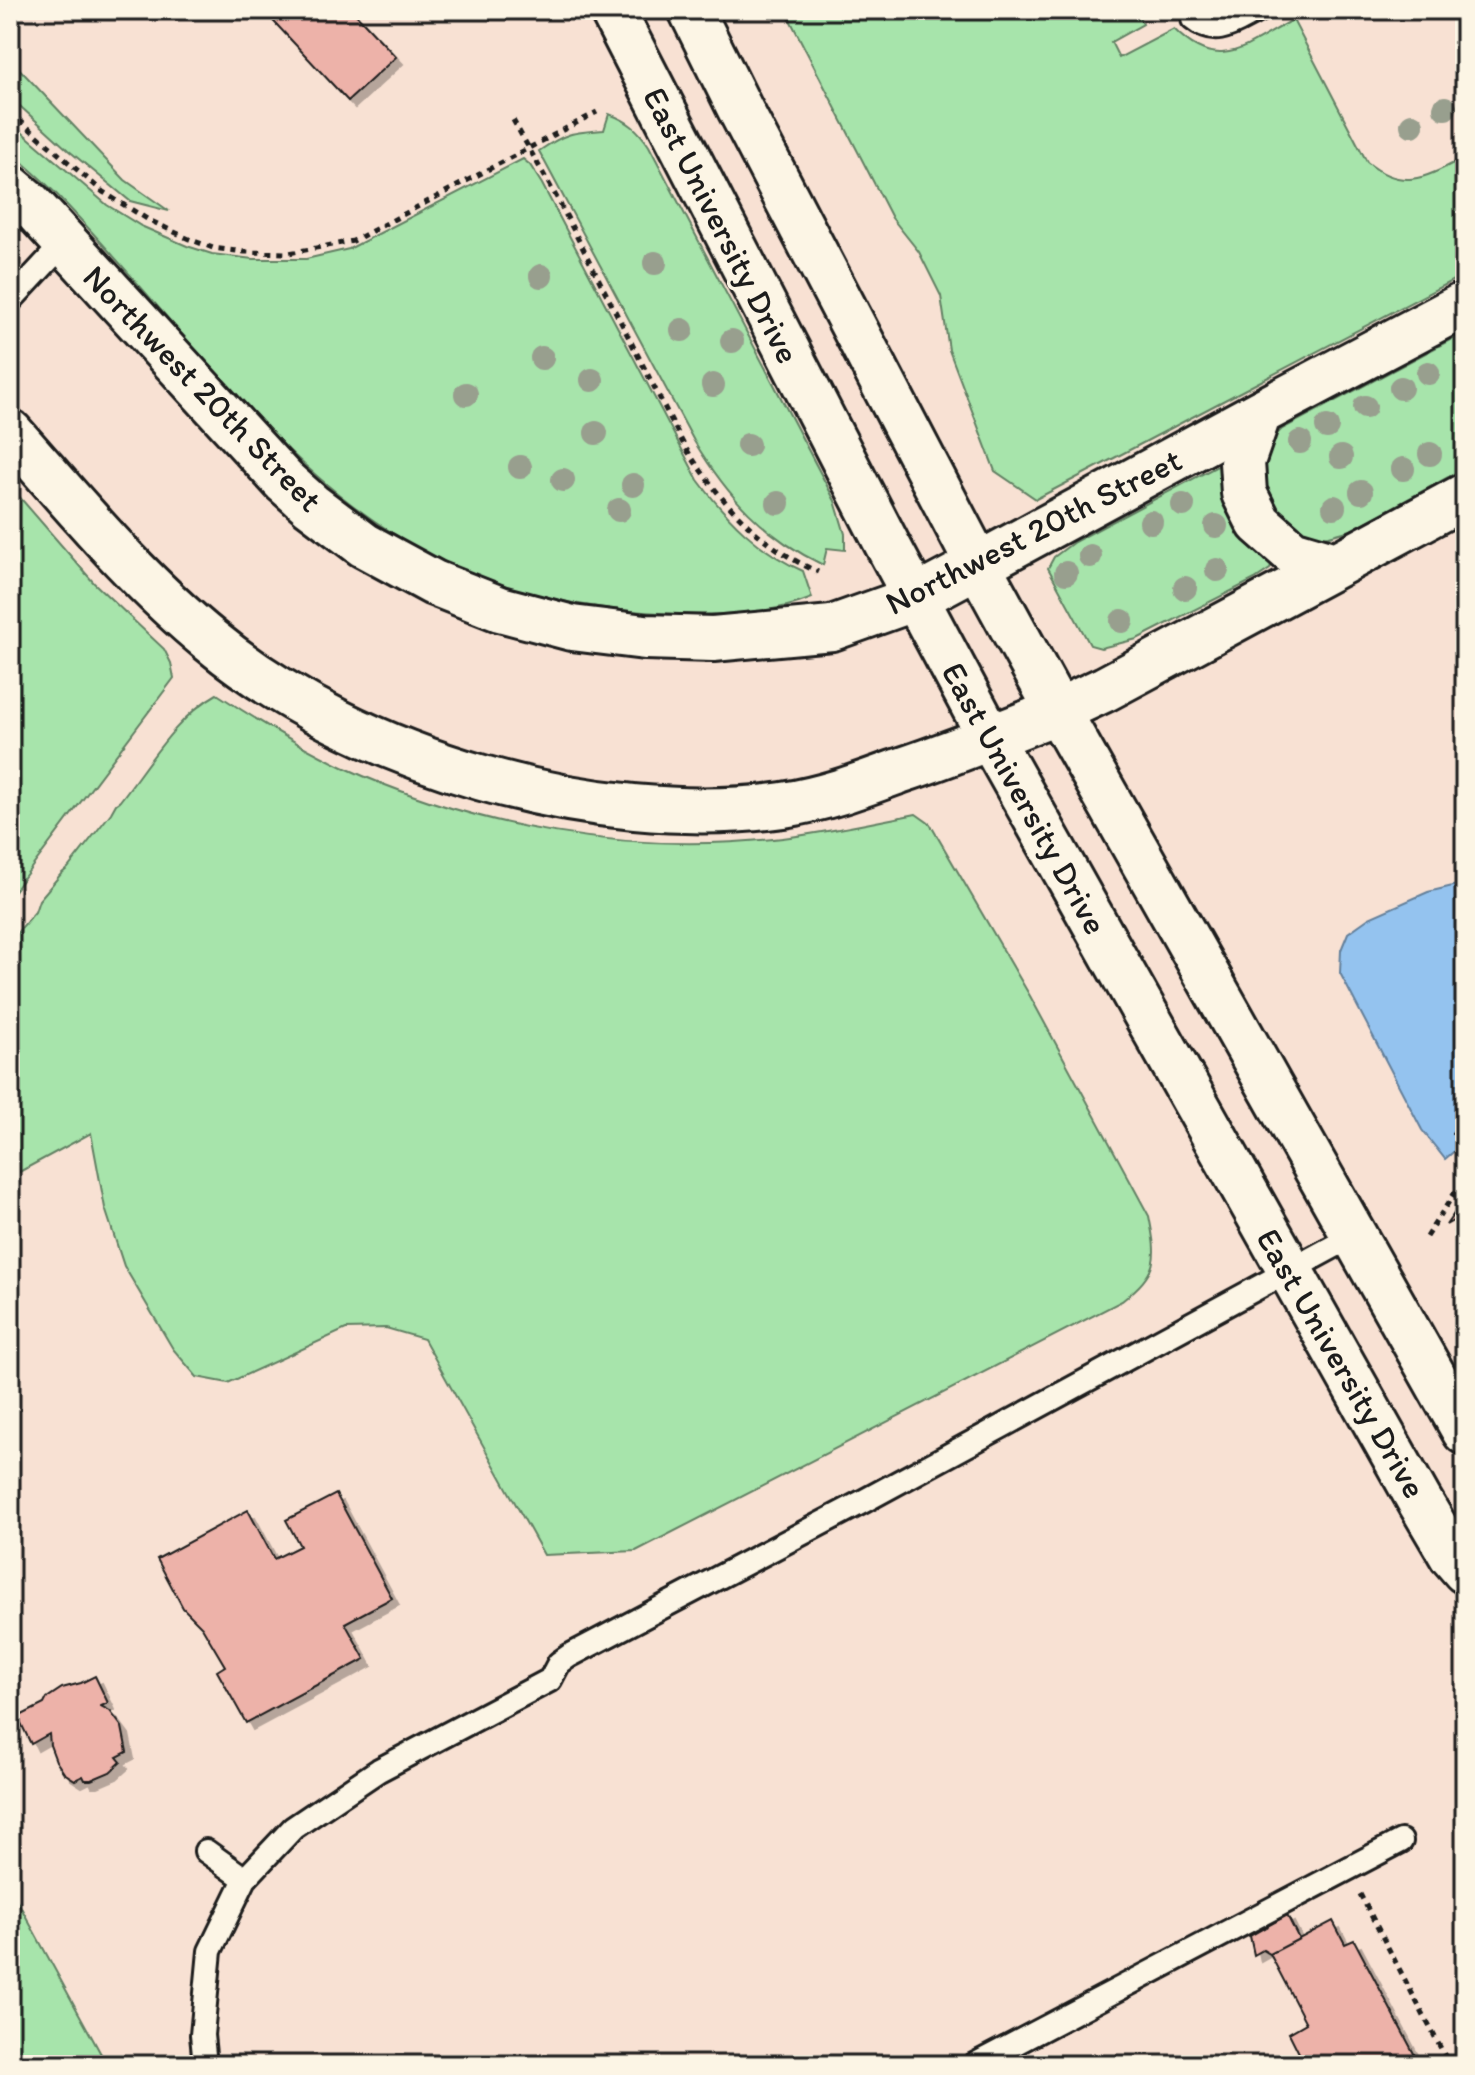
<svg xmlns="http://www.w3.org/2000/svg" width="1475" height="2075" font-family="Itim,sans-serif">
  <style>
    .built { fill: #f8e1d3 }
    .green { fill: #a7e4ab; stroke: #628064; stroke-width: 2 }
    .water { fill: #94c3ef; stroke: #64809b; stroke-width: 2 }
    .building { fill: #edb2a9; stroke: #1c1c1c; stroke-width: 2; filter: url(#shadow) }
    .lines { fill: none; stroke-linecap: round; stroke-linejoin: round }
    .lane-casing { stroke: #1c1c1c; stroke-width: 28 }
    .street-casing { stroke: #1c1c1c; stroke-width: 50 }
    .secondary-casing { stroke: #1c1c1c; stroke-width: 50 }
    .path { stroke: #1c1c1c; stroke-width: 5; stroke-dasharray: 6 6; stroke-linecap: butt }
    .lane { stroke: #fcf5e5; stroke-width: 22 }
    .street { stroke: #fcf5e5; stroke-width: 44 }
    .secondary { stroke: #fcf5e5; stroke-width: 44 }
    .tree { fill: #989f8e }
    .labels { text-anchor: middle; stroke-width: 7; stroke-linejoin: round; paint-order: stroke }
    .street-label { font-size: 34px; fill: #1c1c1c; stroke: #fcf5e5 }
  </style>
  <defs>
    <filter id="shadow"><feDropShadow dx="7" dy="7" stdDeviation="0" flood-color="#0004"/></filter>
  </defs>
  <rect width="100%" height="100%" fill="#fcf5e5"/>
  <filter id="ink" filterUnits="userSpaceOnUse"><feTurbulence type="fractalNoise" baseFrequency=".0125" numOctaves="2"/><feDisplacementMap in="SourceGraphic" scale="16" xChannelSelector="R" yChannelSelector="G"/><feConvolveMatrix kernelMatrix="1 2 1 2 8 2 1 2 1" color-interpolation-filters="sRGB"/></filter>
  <g filter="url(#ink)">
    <path class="built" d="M10,10H1465V2065H10Z"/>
    <path class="green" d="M785,10H1135L1143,24L1111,42L1119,58L1174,29C1219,75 1246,45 1293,20L1367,162C1404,193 1428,176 1465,157V274L1036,499L995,471L949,350L941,296L919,252L892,218Z
      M10,59L125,180L169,211L130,201L68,150L10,97Z
      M609,114C628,121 638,129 649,146L835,501L845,534V550L827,548L823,565C763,536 728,497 694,441L539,151C565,133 573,132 604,130Z
      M10,122L107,205L141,226L187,246L212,254L253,259H306L349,249L523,159L530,165L542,184L698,480C727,519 758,551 803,571L812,598C765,618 694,616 643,612C548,605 455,577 376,522C308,476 254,416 200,355C155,304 111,251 63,201C47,183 28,168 10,151Z
      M1465,332V468L1351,530L1329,536L1311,538L1296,534L1257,490L1266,445L1282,429Z
      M1221,464C1225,489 1225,518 1244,537C1254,547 1266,552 1272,564L1270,569L1255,579L1137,639L1101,648L1090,645L1048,568L1054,557L1074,542Z
      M10,486L94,583L164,649L171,663L174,678L10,896Z
      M217,694C258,721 299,746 343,767C478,829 625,854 773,839C821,834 869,823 916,814L930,824L1030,996L1149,1216C1158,1261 1158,1272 1122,1301L636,1551L544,1555L424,1339L386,1328L346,1329L228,1383L197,1377L173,1349L124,1266L105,1208L91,1133L10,1177V941L35,912L39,900L61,874L68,868L111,813L116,804L120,801C148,765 177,716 217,694Z
      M10,1888L18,1902L107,2065H10Z"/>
    <path class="water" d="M1465,883V1142L1445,1159L1422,1130L1340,973L1341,950L1348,933L1369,918L1428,892Z"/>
    <path class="building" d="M263,10H352L396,57L348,101Z
      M1465,1115V1143L1452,1133Z
      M1465,1198V1214L1446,1225Z
      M336,1494L392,1598L345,1623L365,1659L246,1723L217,1671L225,1666L202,1627L183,1608L157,1559L248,1510L274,1559L300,1546L286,1520Z
      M95,1676L108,1703L101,1706L110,1711L122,1727L127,1752L117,1757L121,1762L110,1772L91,1780H85L83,1776L75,1780L64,1773L56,1761L50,1745L49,1734L31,1744L18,1717L44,1704L47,1698L62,1688L81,1683Z
      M1287,1915L1299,1939L1270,1954L1263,1950L1254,1955L1250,1936Z
      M1333,1921L1345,1944L1354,1940L1420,2065H1305L1289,2033L1306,2023L1270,1954Z"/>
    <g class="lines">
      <g class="lane-casing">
        <path id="lane" d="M1193,19C1217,39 1235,22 1259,10
          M10,301L64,243
          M206,1851L245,1879
          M205,2065L202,2035L210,1951L245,1879L293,1828L379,1770L550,1680L559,1663L569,1656L864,1501L1355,1235
          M974,2065L1401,1841"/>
      </g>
      <g class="street-casing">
        <path id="street" d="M1259,413L1242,462L1244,493L1259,523L1292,552L1336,565
          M978,565L1259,413L1465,304
          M1058,711L1105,689L1465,496"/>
      </g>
      <g class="secondary-casing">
        <path id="secondary" d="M612,10L887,544L991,739L1419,1500L1452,1556L1465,1571
          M691,10L740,109L978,565L1058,711L1465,1432
          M10,187L30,204L284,481L311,505L364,545L434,583L500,609L572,628L645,637L713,639L832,628L916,598L978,565
          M10,432C74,504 136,580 211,641C357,761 596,831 783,805C824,799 861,785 899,771C953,753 1005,732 1058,711"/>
      </g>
      <path class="path" d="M10,112L103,192L147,219L189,239L213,248L245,252L289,253L353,241L597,112
        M513,120L557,198L685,447C720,501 758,545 818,572
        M1426,1237L1465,1177
        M1360,1894L1447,2060"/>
      <use href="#lane" class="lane"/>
      <use href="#street" class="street"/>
      <use href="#secondary" class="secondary"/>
    </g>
    <g class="tree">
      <circle cx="1445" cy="108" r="12"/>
      <circle cx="1412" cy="125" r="12"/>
      <circle cx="655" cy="263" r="12"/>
      <circle cx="541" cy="276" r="12"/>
      <circle cx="682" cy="330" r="12"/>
      <circle cx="732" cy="341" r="12"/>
      <circle cx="542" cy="358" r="12"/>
      <circle cx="1428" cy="373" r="12"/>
      <circle cx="592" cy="380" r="12"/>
      <circle cx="713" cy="385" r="12"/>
      <circle cx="1401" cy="388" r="12"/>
      <circle cx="466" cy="394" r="12"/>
      <circle cx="1365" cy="407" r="12"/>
      <circle cx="1327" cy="427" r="12"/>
      <circle cx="596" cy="433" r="12"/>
      <circle cx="1300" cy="442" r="12"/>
      <circle cx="748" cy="445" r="12"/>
      <circle cx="1430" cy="454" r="12"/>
      <circle cx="1341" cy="457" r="12"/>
      <circle cx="520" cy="467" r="12"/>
      <circle cx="1403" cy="469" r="12"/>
      <circle cx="563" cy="480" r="12"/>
      <circle cx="633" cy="485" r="12"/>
      <circle cx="1361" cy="492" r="12"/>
      <circle cx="778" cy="503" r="12"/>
      <circle cx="1183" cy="505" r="12"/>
      <circle cx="1334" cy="507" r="12"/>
      <circle cx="619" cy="510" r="12"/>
      <circle cx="1151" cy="522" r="12"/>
      <circle cx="1216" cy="526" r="12"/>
      <circle cx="1090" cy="556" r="12"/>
      <circle cx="1217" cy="570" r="12"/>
      <circle cx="1066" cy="573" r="12"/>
      <circle cx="1185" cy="588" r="12"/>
      <circle cx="1122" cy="621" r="12"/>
    </g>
  </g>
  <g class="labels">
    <g class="street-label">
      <text transform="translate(722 225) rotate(63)" y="12">East University Drive</text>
      <text transform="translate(203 388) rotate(46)" y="12">Northwest 20th Street</text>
      <text transform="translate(1033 531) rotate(-27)" y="12">Northwest 20th Street</text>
      <text transform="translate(1025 798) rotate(61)" y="12">East University Drive</text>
      <text transform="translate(1342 1363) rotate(60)" y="12">East University Drive</text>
    </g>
  </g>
  <rect width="1475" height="2075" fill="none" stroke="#fcf5e5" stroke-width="40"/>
  <rect x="20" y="20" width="1435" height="2035" fill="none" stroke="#1c1c1c" stroke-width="3" filter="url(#ink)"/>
</svg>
